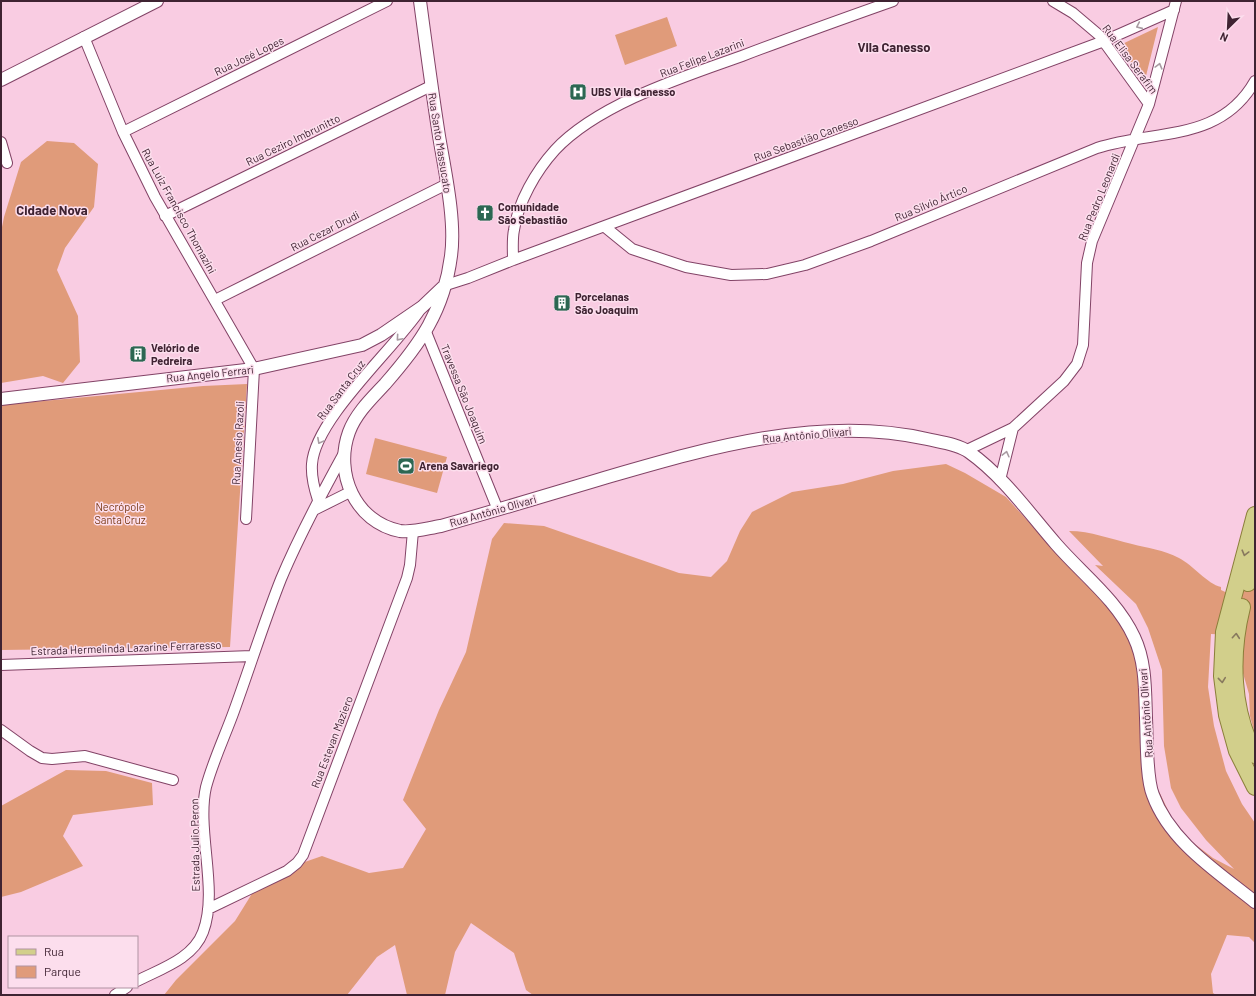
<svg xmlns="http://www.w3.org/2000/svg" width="1256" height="996" font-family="Barlow,sans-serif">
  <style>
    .green { fill: #e09b7a }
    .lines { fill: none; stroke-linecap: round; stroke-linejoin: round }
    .minor-casing { stroke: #824366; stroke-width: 12 }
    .tertiary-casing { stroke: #824366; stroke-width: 14 }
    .primary-casing { stroke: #8b7e3a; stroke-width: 18 }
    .minor { stroke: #fff; stroke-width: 10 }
    .tertiary { stroke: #fff; stroke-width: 12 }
    .primary { stroke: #d2cf8b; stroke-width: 16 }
    .oneway { stroke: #a99ca3 }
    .oneway2 { stroke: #88795e }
    .labels { text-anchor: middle; stroke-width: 3; stroke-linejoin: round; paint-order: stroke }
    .street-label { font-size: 11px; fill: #3f2332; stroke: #fcdeed }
    .poi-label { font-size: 11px; font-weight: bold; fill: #3f2332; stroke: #fcdeed; text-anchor: start }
    .park-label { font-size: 11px; fill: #77350f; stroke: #fcdeed }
    .quarter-label { font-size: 13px; font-weight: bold; fill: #3f2332; stroke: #fcdeed }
  </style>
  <rect width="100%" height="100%" fill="#f9cce2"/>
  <path class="green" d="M667,17L677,46L625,65L615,35Z
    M1158,27L1145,80L1118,46Z
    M47,141L74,143L98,164L94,207L65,248L57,270L78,316L80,362L63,383L43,376L1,383V232L4,217L21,162Z
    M247,384L230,647L1,650V405L203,386Z
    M375,438L447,457L437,493L366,474Z
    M946,464L965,473L1006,497L1082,581L1110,605L1142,655L1154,781L1178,831L1213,858L1234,869L1206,840L1181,808L1171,788L1164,746L1162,670L1148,628L1136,604L1095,565L1103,566L1069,531C1091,531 1110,539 1132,544C1147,548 1164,550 1179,558C1193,565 1207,584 1221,587V590L1238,598L1255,536V734L1250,716L1249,694L1232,635L1211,634L1208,687L1214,726L1226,771L1242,804L1255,823V943L1249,937L1227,935L1211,974L1213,993L1216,995H533L526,990L514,953L471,923L455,952L445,995H407L395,945L377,957L347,995H164L176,980L235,921L253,892L276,872L322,856L369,873L403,868L426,829L403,800L439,710L466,652L492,539L504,523L544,526L679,573L711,577L727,561L740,531L752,512L792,492L843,484L893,471Z
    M66,770L106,771L152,783L153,805L73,815L63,836L83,866L21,892L1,897V806Z"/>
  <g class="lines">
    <g class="minor-casing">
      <path id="minor" d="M1053,1L1073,13L1099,35L1149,104
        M84,37L123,132L155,197L254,369L246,519
        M123,132L387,1
        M1,142L7,163
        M165,216L431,86
        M605,227L632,249L686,267L731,275L767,274L805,265L871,241L1097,148C1155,129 1220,143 1255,81
        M513,260C513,250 512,239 514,230C518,202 536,171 555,150C598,104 683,77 742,56C792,37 842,19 893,1
        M446,285L468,278L513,260L1104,41L1174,10
        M215,300L447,184
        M426,332L498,510
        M967,450L1013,428L1064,381L1077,364L1083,345L1087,263L1092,241L1149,104L1176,1
        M1000,480L1013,428
        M318,500C314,488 311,477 312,464C315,419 394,349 420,310
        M314,510L350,492
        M1,665L252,656
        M1,730L30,751L42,758L52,759L85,756L173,780
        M208,909L287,871L297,863L303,855L407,578L410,565L413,531
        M137,981C160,969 193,959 203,932C219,890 196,831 206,787C213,761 225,736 234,711C250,667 264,622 281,579C299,536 321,495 343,455
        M115,995L127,987"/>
    </g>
    <g class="tertiary-casing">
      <path id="tertiary" d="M420,1C426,46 432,91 439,136C445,172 456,221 451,256C444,311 420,344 385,384C372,398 356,413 349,432C334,473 355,522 400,531C413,533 428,528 441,526C498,510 554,493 611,476C711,447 823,415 927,439C940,442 958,444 969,452C1003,476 1029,513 1056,544C1082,574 1117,600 1134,637C1146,662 1145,691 1146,718C1147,738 1146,778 1153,795C1170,842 1218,872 1255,902
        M1,80L157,1
        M1,399L254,369L362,345L381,335L422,307L443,287"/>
    </g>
    <g class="primary-casing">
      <path id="primary" d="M1255,515L1224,632L1222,676L1227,715L1237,751L1255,787
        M1248,583L1255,558
        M1242,607C1230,655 1231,710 1255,755"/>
    </g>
    <use href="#minor" class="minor"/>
    <use href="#tertiary" class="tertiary"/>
    <use href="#primary" class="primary"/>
  </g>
  <defs><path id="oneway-chevron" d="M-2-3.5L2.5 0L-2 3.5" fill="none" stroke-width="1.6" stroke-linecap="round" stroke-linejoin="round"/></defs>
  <g class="oneway">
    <use href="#oneway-chevron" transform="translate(1139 26) rotate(156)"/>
    <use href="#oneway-chevron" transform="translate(1159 66) rotate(-75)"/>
    <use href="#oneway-chevron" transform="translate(399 338) rotate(131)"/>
    <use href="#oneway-chevron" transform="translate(320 441) rotate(118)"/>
    <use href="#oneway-chevron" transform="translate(1006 454) rotate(-76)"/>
  </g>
  <g class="oneway2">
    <use href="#oneway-chevron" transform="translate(1245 553) rotate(105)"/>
    <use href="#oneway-chevron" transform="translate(1236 636) rotate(-85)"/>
    <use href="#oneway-chevron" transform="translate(1222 680) rotate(84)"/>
  </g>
  <defs>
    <g id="hospital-square" transform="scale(0.9)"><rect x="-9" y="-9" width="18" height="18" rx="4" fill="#2c6752" stroke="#fcdeed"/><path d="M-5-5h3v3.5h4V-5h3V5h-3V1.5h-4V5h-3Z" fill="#fff"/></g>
    <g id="church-square" transform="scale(0.9)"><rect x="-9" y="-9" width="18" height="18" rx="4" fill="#2c6752" stroke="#fcdeed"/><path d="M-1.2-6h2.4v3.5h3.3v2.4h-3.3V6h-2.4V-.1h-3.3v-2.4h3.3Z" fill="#fff"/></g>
    <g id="building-square" transform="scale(0.9)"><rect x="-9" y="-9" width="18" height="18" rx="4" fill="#2c6752" stroke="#fcdeed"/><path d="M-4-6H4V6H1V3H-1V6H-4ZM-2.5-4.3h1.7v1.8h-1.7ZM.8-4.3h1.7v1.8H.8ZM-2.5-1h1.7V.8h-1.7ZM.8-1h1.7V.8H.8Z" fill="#fff"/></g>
    <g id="stadium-square" transform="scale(0.9)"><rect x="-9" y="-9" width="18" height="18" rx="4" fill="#2c6752" stroke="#fcdeed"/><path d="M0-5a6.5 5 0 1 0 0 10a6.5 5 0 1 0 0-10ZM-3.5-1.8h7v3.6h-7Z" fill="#fff"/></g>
  </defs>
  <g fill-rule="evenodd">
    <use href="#hospital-square" x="578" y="92"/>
    <use href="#church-square" x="485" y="213"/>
    <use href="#building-square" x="562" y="303"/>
    <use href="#building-square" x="138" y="354"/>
    <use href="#stadium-square" x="406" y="466"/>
  </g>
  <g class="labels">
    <g class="street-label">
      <text transform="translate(249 56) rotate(-26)" y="4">Rua José Lopes</text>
      <text transform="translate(702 58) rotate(-21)" y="4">Rua Felipe Lazarini</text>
      <text transform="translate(1130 59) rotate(53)" y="4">Rua Elisa Serafim</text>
      <text transform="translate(806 139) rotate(-20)" y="4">Rua Sebastião Canesso</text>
      <text transform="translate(293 140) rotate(-26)" y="4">Rua Ceziro Imbrunitto</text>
      <text transform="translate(440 143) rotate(81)" y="4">Rua Santo Massucato</text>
      <text transform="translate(1099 197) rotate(-68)" y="4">Rua Pedro Leonardi</text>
      <text transform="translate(931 203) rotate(-23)" y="4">Rua Silvio Ártico</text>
      <text transform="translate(179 211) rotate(61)" y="4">Rua Luiz Francisco Thomazini</text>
      <text transform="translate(325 231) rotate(-27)" y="4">Rua Cezar Drudi</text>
      <text transform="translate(210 374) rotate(-6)" y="4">Rua Angelo Ferrari</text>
      <text transform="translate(341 390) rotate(-53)" y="4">Rua Santa Cruz</text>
      <text transform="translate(464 394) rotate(68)" y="4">Travessa São Joaquim</text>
      <text transform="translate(807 435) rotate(-5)" y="4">Rua Antônio Olivari</text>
      <text transform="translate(238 443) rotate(-87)" y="4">Rua Anesio Razoli</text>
      <text transform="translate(493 511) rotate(-16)" y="4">Rua Antônio Olivari</text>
      <text transform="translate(126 648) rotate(-2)" y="4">Estrada Hermelinda Lazarine Ferraresso</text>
      <text transform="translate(1146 713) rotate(-94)" y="4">Rua Antônio Olivari</text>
      <text transform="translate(332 742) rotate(-69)" y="4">Rua Estevan Maziero</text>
      <text transform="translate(195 845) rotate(-91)" y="4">Estrada Julio Peron</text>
    </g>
    <g class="poi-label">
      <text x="591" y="96">UBS Vila Canesso</text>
      <text x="498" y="211">Comunidade<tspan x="498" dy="13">São Sebastião</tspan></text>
      <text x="575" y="301">Porcelanas<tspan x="575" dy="13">São Joaquim</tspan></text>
      <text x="151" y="352">Velório de<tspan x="151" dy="13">Pedreira</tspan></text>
      <text x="419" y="470">Arena Savariego</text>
    </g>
    <g class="park-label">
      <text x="120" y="511">Necrópole<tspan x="120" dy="13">Santa Cruz</tspan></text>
    </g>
    <g class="quarter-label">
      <text x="894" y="52">Vila Canesso</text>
      <text x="52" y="215">Cidade Nova</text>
    </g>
  </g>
  <rect width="1256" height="996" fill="none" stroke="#3f2332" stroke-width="4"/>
  <rect x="8" y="936" width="130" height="52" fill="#fcdeed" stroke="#b093a2"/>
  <rect x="16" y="949" width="20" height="6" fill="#d2cf8b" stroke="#b093a2"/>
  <text x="44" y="956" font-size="12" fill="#3f2332">Rua</text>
  <rect x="16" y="966" width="20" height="12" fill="#e09b7a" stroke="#b093a2"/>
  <text x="44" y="976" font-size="12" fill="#3f2332">Parque</text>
  <g transform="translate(1228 28) rotate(204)" stroke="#fcdeed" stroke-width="3" paint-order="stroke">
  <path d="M0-3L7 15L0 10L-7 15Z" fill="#3f2332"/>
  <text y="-6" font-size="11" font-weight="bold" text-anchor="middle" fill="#3f2332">N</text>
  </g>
</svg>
